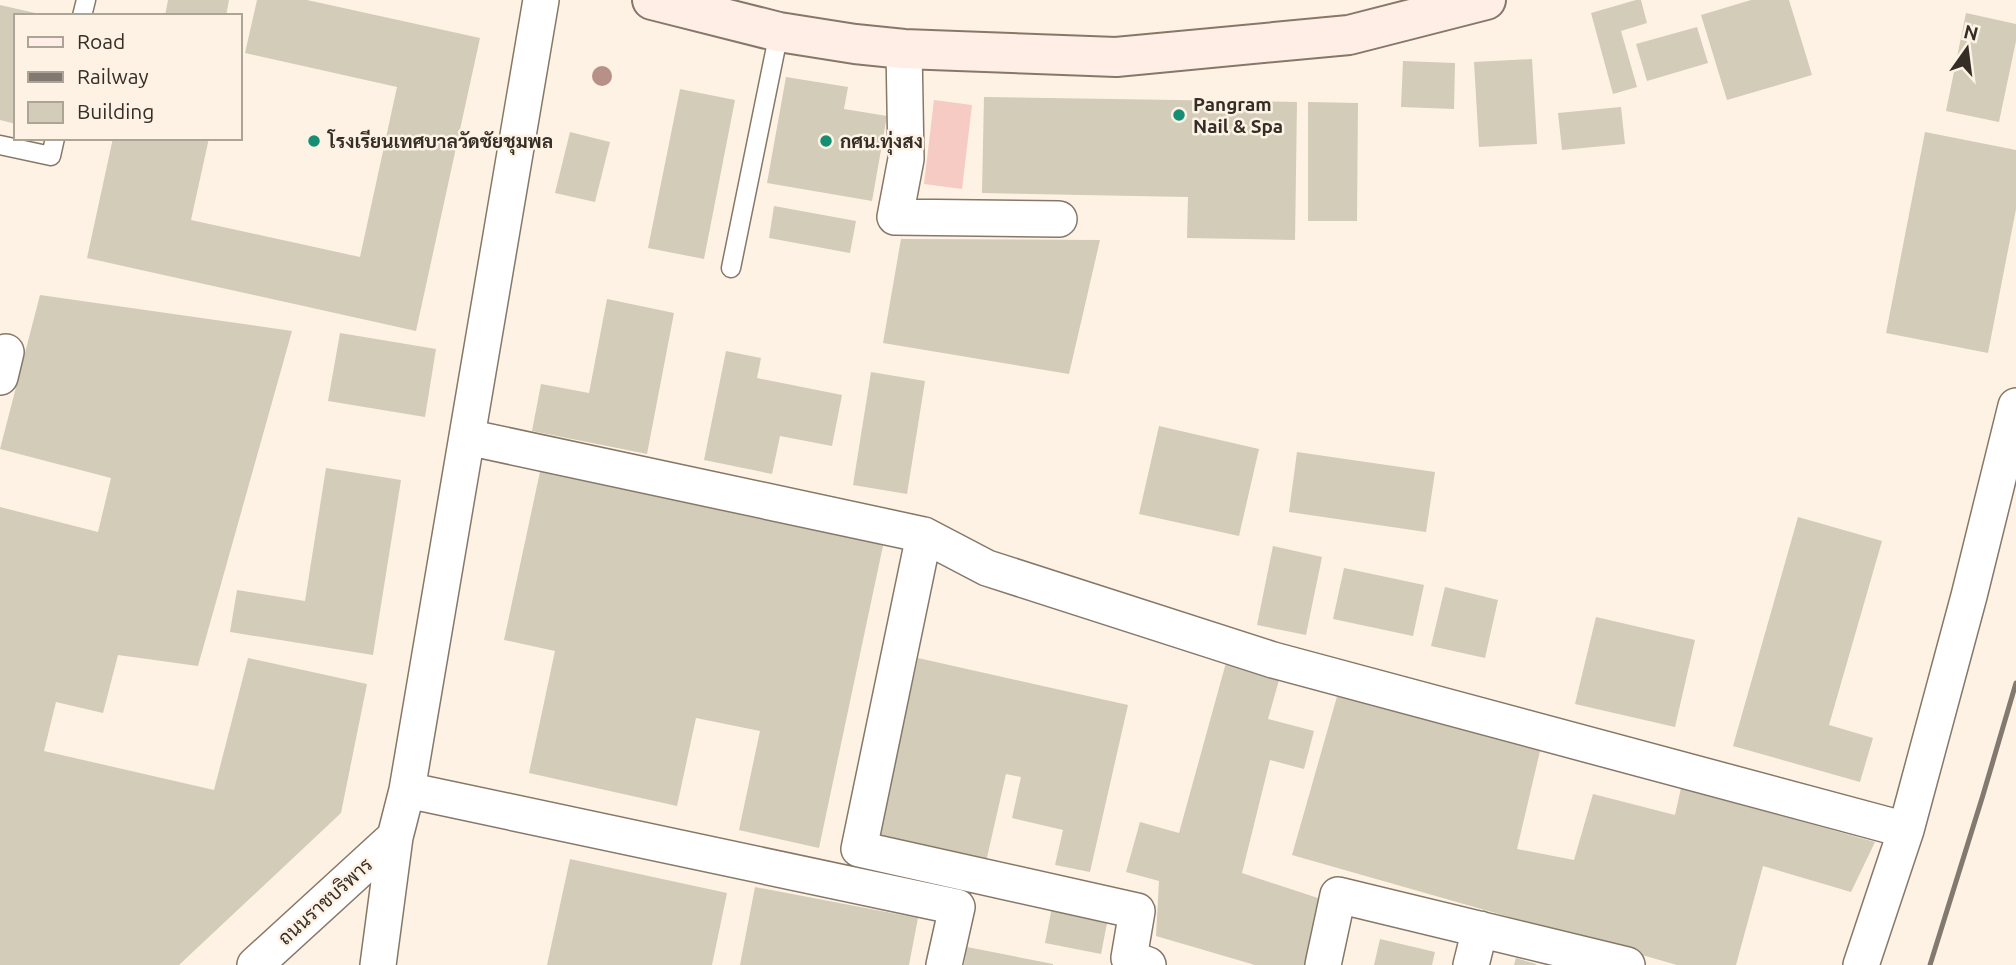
<svg xmlns="http://www.w3.org/2000/svg" width="2016" height="965" font-family="Ubuntu,Sarabun,sans-serif">
  <style>
    .green { fill: #f6cbc4 }
    .building { fill: #d3ccb8 }
    .lines { fill: none; stroke-linecap: round; stroke-linejoin: round }
    .lane-casing { stroke: #867869; stroke-width: 21 }
    .street-casing { stroke: #867869; stroke-width: 38 }
    .secondary-casing { stroke: #867869; stroke-width: 42 }
    .lane { stroke: #fff; stroke-width: 18 }
    .street { stroke: #fff; stroke-width: 35 }
    .secondary { stroke: #feeee6; stroke-width: 38 }
    .rail { stroke: #827970; stroke-width: 5 }
    .tree { fill: #b79187 }
    .poi-dot { fill: #158f74; stroke: #fef2e4; stroke-width: 2.5 }
    .labels { text-anchor: middle; stroke-width: 5; stroke-linejoin: round; paint-order: stroke }
    .poi-label { font-size: 19px; font-weight: bold; fill: #342e27; stroke: #fef2e4; text-anchor: start }
    .street-label { font-size: 19px; fill: #342e27; stroke: #fef2e4 }
  </style>
  <rect width="100%" height="100%" fill="#fef2e4"/>
  <path class="green" d="M934,100L972,105L962,189L924,184Z"/>
  <path class="building" d="M168,0H229L226,16H165Z
    M257,0H307L480,38L416,331L87,258L113,138H209L191,220L360,257L397,87L245,53Z
    M1636,0H1641L1647,23L1621,31L1637,87L1613,94L1591,13Z
    M1751,0H1789L1812,75L1727,100L1701,15Z
    M0,5L44,15L16,16V124L0,120Z
    M1966,13L2016,24V41L1999,122L1946,111Z
    M1697,27L1708,63L1647,81L1636,44Z
    M1532,59L1537,144L1479,147L1474,62Z
    M1403,61L1455,63L1454,109L1401,107Z
    M786,77L848,87L844,109L887,116L872,201L767,183Z
    M680,89L735,100L704,259L648,248Z
    M984,97L1297,102L1295,240L1187,238L1188,197L982,193Z
    M1308,102L1358,103L1357,221H1308Z
    M1621,107L1625,144L1562,150L1558,113Z
    M570,132L610,142L595,202L555,193Z
    M1925,132L2016,150V209L1988,353L1886,333Z
    M774,206L856,221L850,253L769,238Z
    M901,239L1100,240L1069,374L883,343Z
    M40,295L292,331L198,666L118,655L103,713L56,702L44,751L214,790L248,658L367,684L341,813L179,965H0V507L98,532L111,478L0,449Z
    M607,299L674,313L647,454L532,431L541,384L589,393Z
    M340,333L436,349L425,417L328,401Z
    M726,351L761,358L757,378L842,395L832,446L780,436L772,474L704,460Z
    M871,372L925,381L907,494L853,485Z
    M1159,426L1259,449L1239,536L1139,514Z
    M1297,452L1435,472L1426,532L1289,512Z
    M541,467L884,541L819,848L739,830L760,731L696,718L677,806L529,773L555,651L504,640Z
    M326,468L401,480L373,655L230,632L237,590L305,601Z
    M1798,517L1882,541L1829,725L1873,738L1860,782L1733,746Z
    M1273,546L1322,557L1306,635L1257,625Z
    M1344,568L1424,585L1413,636L1333,619Z
    M1445,587L1498,600L1485,658L1431,646Z
    M1596,617L1695,640L1675,727L1575,704Z
    M918,658L1128,705L1090,872L1055,865L1063,830L1012,818L1021,777L1006,774L986,862L878,838Z
    M1227,659L1281,673L1268,719L1314,731L1304,769L1270,760L1242,873L1324,900L1305,965H1255L1156,936L1159,881L1126,872L1140,822L1179,833Z
    M1338,693L1540,751L1517,849L1574,860L1593,794L1675,815L1681,788L1875,842L1851,892L1763,866L1736,965H1677L1292,855Z
    M570,859L727,893L712,965H547Z
    M755,887L918,918L909,965H740Z
    M1052,907L1108,918L1101,954L1045,943Z
    M1380,939L1435,952L1432,965H1374Z
    M967,947L1053,964V965H964Z
    M1516,958L1536,964V965H1514Z"/>
  <g class="lines">
    <g class="lane-casing">
      <path id="lane" d="M82,16L86,0
        M0,145L51,156L55,138
        M731,268L779,32"/>
    </g>
    <g class="street-casing">
      <path id="street" d="M904,49L906,159L895,217L1059,219
        M0,377L6,352
        M467,437L924,535L987,568L1273,660L1906,830L1861,965
        M924,535L859,849L1137,911L1129,958L1148,965
        M407,790L957,907L944,965
        M1906,830L1969,596L2016,406
        M255,965L395,837
        M378,965L395,837L407,790L541,0
        M1323,965L1338,895L1627,965
        M1471,965L1480,929"/>
    </g>
    <g class="secondary-casing">
      <path id="secondary" d="M652,0L779,32L855,44L904,49L1116,57L1349,35L1486,0"/>
    </g>
    <use href="#lane" class="lane"/>
    <use href="#street" class="street"/>
    <use href="#secondary" class="secondary"/>
    <path class="rail" d="M1930,965L1983,795L2016,683"/>
  </g>
  <circle class="tree" cx="602" cy="76" r="10"/>
  <g class="poi-dot">
    <circle cx="1179" cy="115" r="7"/>
    <circle cx="314" cy="141" r="7"/>
    <circle cx="826" cy="141" r="7"/>
  </g>
  <g class="labels">
    <g class="poi-label">
      <text x="1193" y="111">Pangram<tspan x="1193" dy="22">Nail &amp; Spa</tspan></text>
      <text x="328" y="148">โรงเรียนเทศบาลวัดชัยชุมพล</text>
      <text x="840" y="148">กศน.ทุ่งสง</text>
    </g>
    <g class="street-label">
      <text transform="translate(325 901) rotate(-42)" y="7">ถนนราชบริพาร</text>
    </g>
  </g>
  <rect x="14" y="14" width="228" height="126" fill="#fef2e4" stroke="#ada498" stroke-width="2"/>
  <rect x="28" y="37" width="35" height="10" fill="#feeee6" stroke="#ada498" stroke-width="2"/>
  <text x="77" y="49" font-size="21" fill="#342e27">Road</text>
  <rect x="28" y="72" width="35" height="10" fill="#827970" stroke="#ada498" stroke-width="2"/>
  <text x="77" y="84" font-size="21" fill="#342e27">Railway</text>
  <rect x="28" y="102" width="35" height="21" fill="#d3ccb8" stroke="#ada498" stroke-width="2"/>
  <text x="77" y="119" font-size="21" fill="#342e27">Building</text>
  <g transform="translate(1967 49) rotate(14)" stroke="#fef2e4" stroke-width="5" paint-order="stroke">
  <path d="M0-5L12 26L0 18L-12 26Z" fill="#342e27"/>
  <text y="-10" font-size="19" font-weight="bold" text-anchor="middle" fill="#342e27">N</text>
  </g>
</svg>
